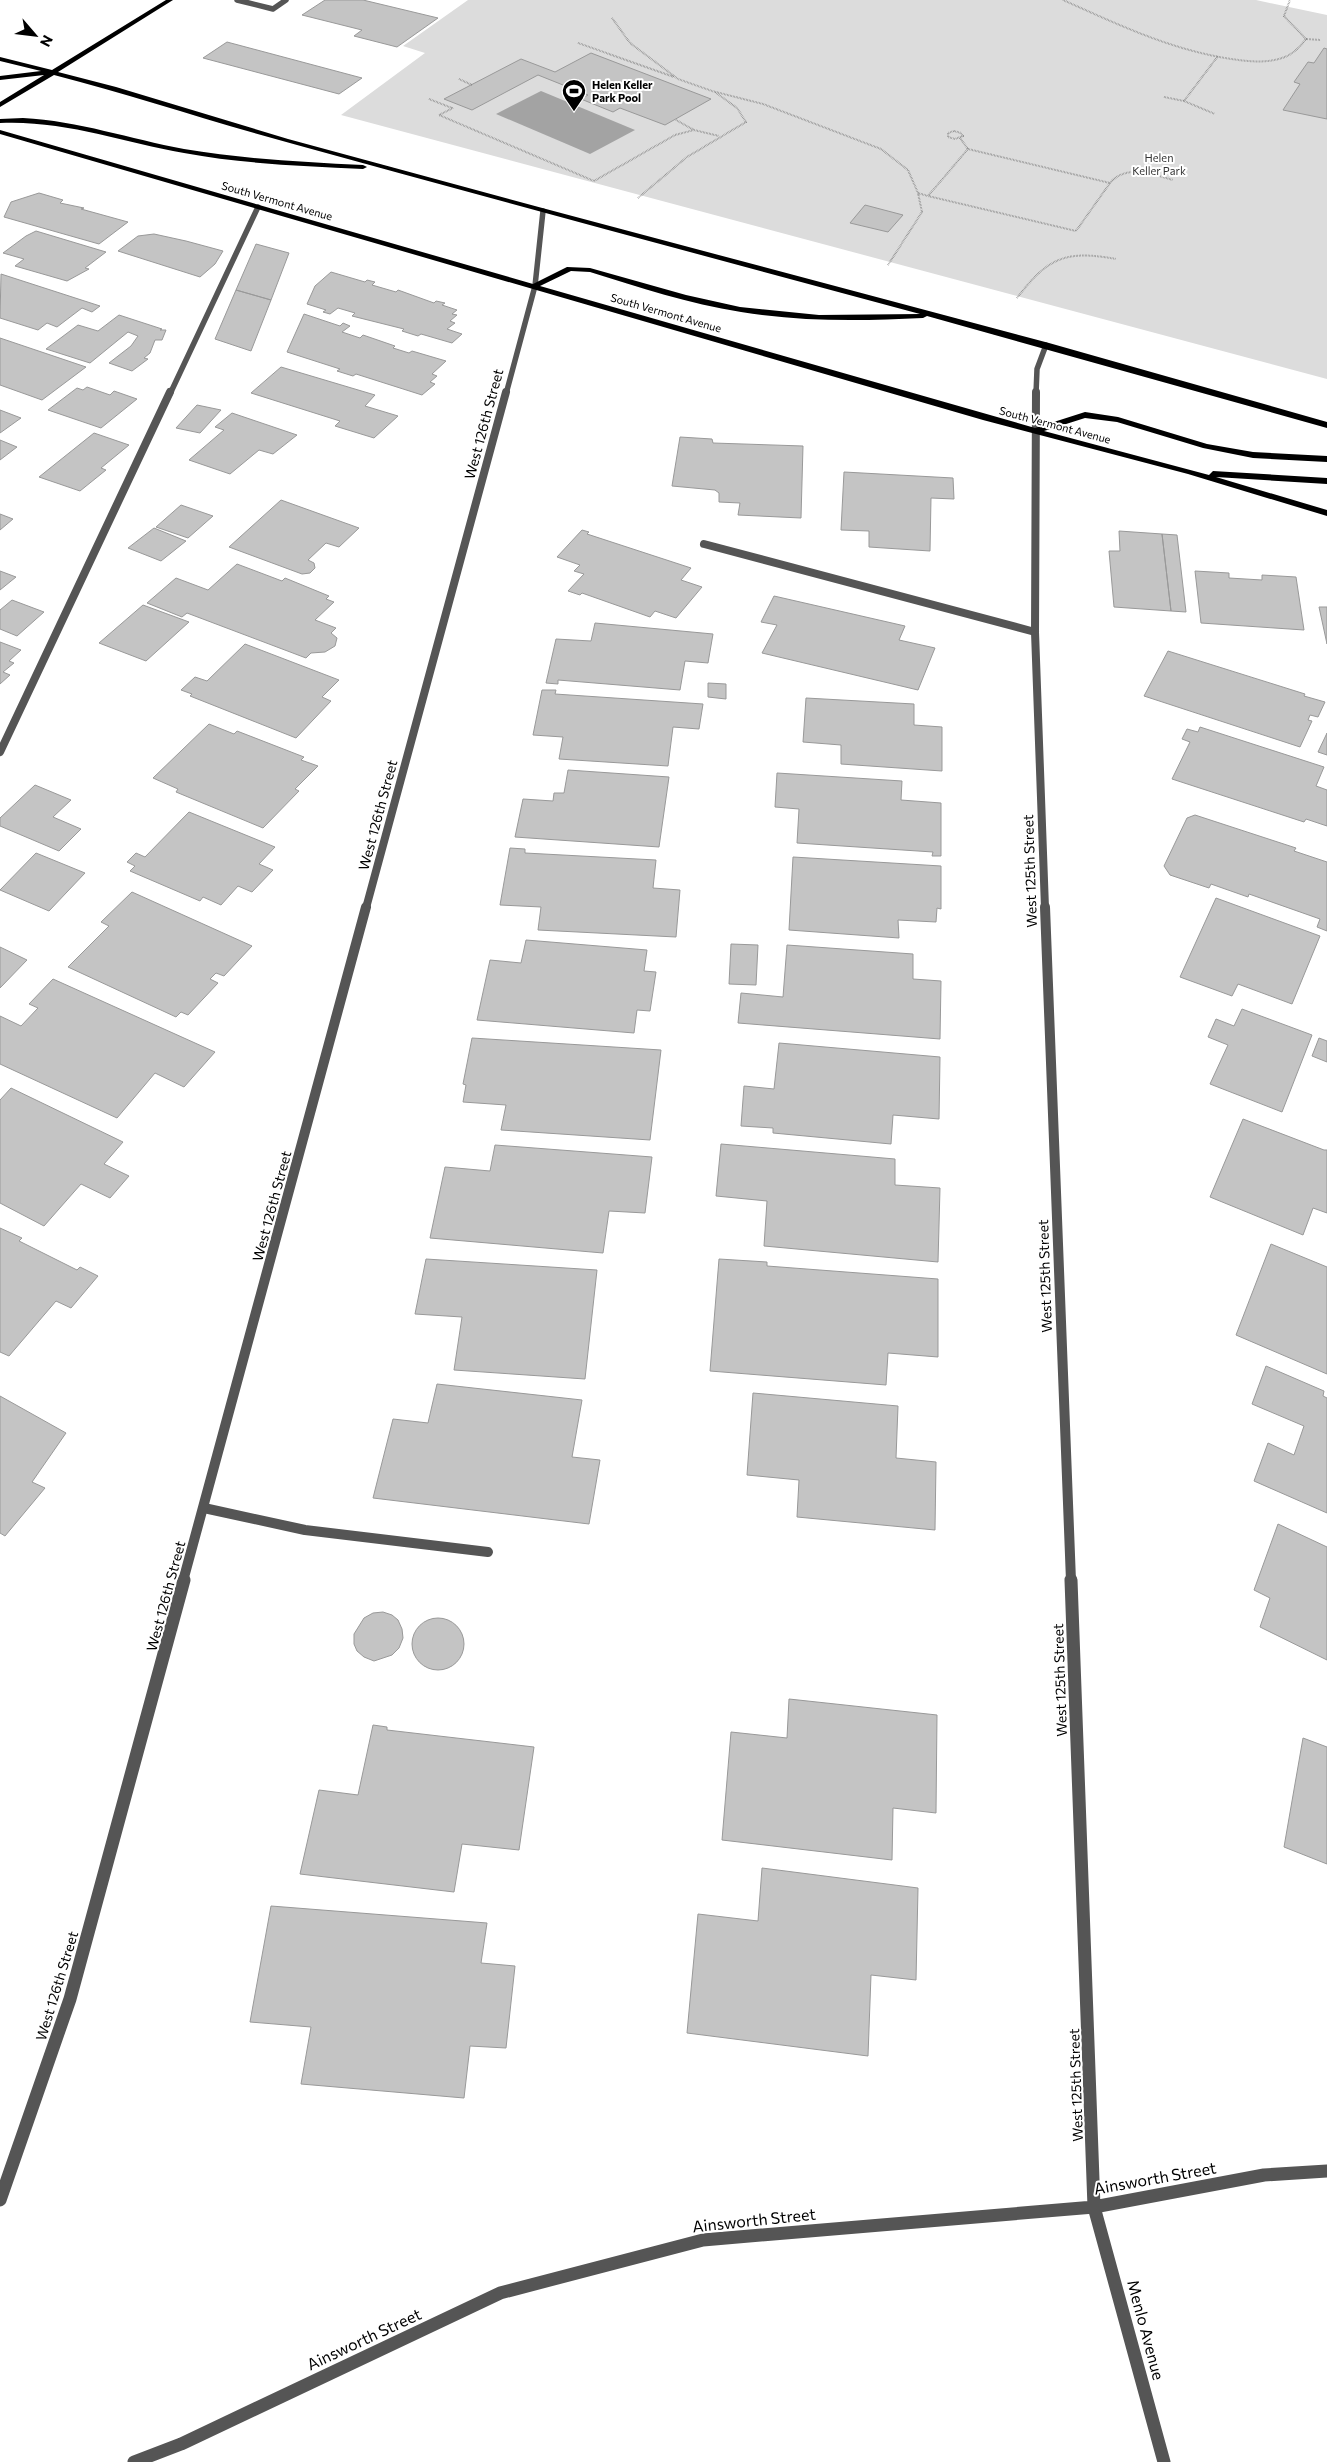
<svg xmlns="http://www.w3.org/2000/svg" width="1327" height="2462" font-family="Commissioner,sans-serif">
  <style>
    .green { fill: #dcdcdc }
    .water { fill: #a3a3a3 }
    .building { fill: #c4c4c4; stroke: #999 }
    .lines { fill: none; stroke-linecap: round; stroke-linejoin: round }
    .path { stroke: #777; stroke-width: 2; stroke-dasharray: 0.5 1; stroke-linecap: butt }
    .lane-far2 { stroke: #555; stroke-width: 5.5 }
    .lane-far1 { stroke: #555; stroke-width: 8 }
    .lane { stroke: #555; stroke-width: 10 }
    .street-far3 { stroke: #555; stroke-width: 5.5 }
    .street-far2 { stroke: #555; stroke-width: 8 }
    .street-far1 { stroke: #555; stroke-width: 10 }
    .street { stroke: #555; stroke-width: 13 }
    .primary { fill: #000; fill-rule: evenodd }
    .labels { text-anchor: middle; stroke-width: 4; stroke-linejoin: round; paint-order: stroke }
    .far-poi-label { font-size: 11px; font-weight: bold; fill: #000; stroke: #fff; text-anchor: start }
    .far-park-label { font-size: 11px; fill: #333; stroke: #fff }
    .far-street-label { font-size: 11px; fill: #000; stroke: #fff }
    .street-label { font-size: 14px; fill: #000; stroke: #fff }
    .near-street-label { font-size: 16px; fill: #000; stroke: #fff }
  </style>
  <rect width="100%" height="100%" fill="#fff"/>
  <path class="green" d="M468,0H1256L1327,15V379L341,115L425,53L403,46Z"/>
  <path class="water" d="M541,91L635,130L590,154L496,114Z"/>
  <path class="building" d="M325,0H363L438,18L397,47L354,36L362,30L302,15Z
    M227,42L362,78L339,94L203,58Z
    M1324,48L1327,49V119L1283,110L1300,84L1294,82L1308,62L1314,63Z
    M591,53L711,99L665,125L620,108L613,112L581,99L588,95L538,75L472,110L444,99L521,59L555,72Z
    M39,193L63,200L60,203L84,208L81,209L128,222L99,244L4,217L11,202Z
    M865,205L903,215L888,232L850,223Z
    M36,231L106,252L85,268L89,269L67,281L15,266L24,259L3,253L26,236Z
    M154,234L186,241L223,251L215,264L200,277L118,251L138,236Z
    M256,244L289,253L271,300L236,290Z
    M331,272L365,282L367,280L375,282L372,285L396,292L398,290L434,303L436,301L445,303L442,305L457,310L452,314L457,315L450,321L455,323L447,329L462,334L452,343L421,334L418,336L402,331L404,329L352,316L355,313L338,308L330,314L323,312L326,310L307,304L315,286Z
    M1,274L100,306L92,312L82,308L57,327L47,323L38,330L0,318Z
    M236,290L271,300L251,351L215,339Z
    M304,314L340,326L343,323L350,326L342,332L360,338L363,335L395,346L393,348L409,353L412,351L446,361L432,374L437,376L430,382L435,384L422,395L356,374L353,376L337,371L340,369L287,352Z
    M119,315L162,329L160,330H166L162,340H155L150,353L144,358L148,359L132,371L109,363L131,346L138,336L128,332L90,363L46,349L78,325L98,331Z
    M0,338L86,367L42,400L0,385Z
    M281,367L375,395L365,406L398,416L374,438L335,426L340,421L251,393Z
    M87,387L110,395L114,391L137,399L101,428L48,410L77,388L83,390Z
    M197,405L221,410L200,433L176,428Z
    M0,410L21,418L0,433Z
    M232,413L297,435L273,454L259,450L230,474L189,460L224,430L215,427Z
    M94,433L129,445L101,468L106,470L80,491L39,477Z
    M680,437L712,439L713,443L803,446L801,518L738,515L740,503L719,502V493L715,490L672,486Z
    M0,440L17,447L0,460Z
    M844,472L953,478L954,499L931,498L930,551L869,547V531L841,530Z
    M281,500L359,528L339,547L326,543L308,560L314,563L315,568L310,573L302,574L229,547Z
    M181,505L213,516L188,538L156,527Z
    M0,514L13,519L0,530Z
    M154,528L186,541L161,561L128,548Z
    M582,530L589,532L587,534L691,568L681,580L702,587L676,618L655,611L650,617L582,593L580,595L568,591L584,574L574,571L580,565L557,557Z
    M1119,531L1162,534L1171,611L1114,607L1109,551H1120Z
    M1162,534L1177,535L1186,612L1171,611Z
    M237,564L282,581L285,578L329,596L326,599L334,602L315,620L336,628L331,633L337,638L335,646L325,652L311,653L306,658L187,613L182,617L147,603L176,578L208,590Z
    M0,571L16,577L0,590Z
    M1195,571L1229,573V578L1262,580V575L1296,577L1304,630L1201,623Z
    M774,596L905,626L899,640L935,648L918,690L762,653L777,625L761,622Z
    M12,600L44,612L17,636L0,629V610Z
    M143,605L189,622L146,661L99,643Z
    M1319,607H1327V644Z
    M595,623L713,634L708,663L685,661L680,690L558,680V684L546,683L556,639L591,641Z
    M0,642L21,650L9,661L14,663L3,672L10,675L0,684Z
    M245,644L339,680L322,697L331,701L296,738L190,696L192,694L181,690L195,677L207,681Z
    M1168,651L1305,694L1304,696L1325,702L1318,717L1310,715L1308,720L1312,721L1300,747L1144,696Z
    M708,683L726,684V699L708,697Z
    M542,690H556L555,694L703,704L699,729L673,727L668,766L559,759L563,737L533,735Z
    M806,698L914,704V725L942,727V771L841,764V745L803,742Z
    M209,724L234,734L237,731L304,757L301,760L318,766L295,789L299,791L263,828L176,792L178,789L153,778Z
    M1200,727L1324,767L1316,786L1327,790V826L1306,819L1304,822L1172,779L1190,742L1182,739L1187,729L1198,732Z
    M1327,733V755L1318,752Z
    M568,770L669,777L659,847L515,837L523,799L553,801L554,793H564Z
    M777,773L902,781L901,800L941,803V856H932L933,852L797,843L799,809L775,807Z
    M35,785L71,800L53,817L81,829L59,851L0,826V818Z
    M189,812L275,847L259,864L273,870L252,892L238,886L221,905L203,897L200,901L130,871L135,866L127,862L136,853L145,857Z
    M1195,815L1296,848L1294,851L1327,862V931L1317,927L1320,919L1249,894L1248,897L1211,884L1209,888L1170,875L1164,866L1187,818Z
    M510,848L525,849V853L656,860L653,888L680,890L676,937L538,930L541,907L500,905Z
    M36,853L85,873L49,911L0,890Z
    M793,857L941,866V909L937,908L936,922L898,920L899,938L789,930Z
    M132,892L252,946L224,976L216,973L210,979L218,983L188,1015L181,1012L176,1017L68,967L109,926L101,922Z
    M1216,898L1320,936L1292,1004L1238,984L1232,996L1180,977Z
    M526,940L647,950L644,971L656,972L650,1011L637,1010L634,1033L477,1020L490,960L521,963Z
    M731,944L758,945L756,985L729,984Z
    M787,945L913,954V979L941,981L940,1039L738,1023L741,993L783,997Z
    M0,947L27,960L0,988Z
    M53,979L215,1052L184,1087L155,1073L117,1118L0,1064V1016L21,1026L38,1008L29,1004Z
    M1242,1009L1312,1035L1282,1112L1210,1084L1228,1045L1208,1037L1216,1019L1234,1026Z
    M472,1038L661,1050L650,1140L501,1130L506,1105L463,1102L466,1085L463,1084Z
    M1319,1038L1327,1041V1062L1312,1056Z
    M779,1043L940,1057L939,1119L893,1115L891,1144L773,1133V1128L741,1126L744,1086L774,1089Z
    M11,1088L123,1142L104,1164L129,1176L110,1198L81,1184L44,1226L0,1203V1100Z
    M1243,1119L1324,1150H1327V1213L1313,1208L1303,1235L1210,1197Z
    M721,1144L895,1159V1185L940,1188L938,1262L764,1246L767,1201L716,1196Z
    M495,1145L652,1157L645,1213L609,1211L603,1253L430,1238L445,1167L490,1171Z
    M0,1228L22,1238L19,1241L77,1270L80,1267L98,1276L71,1308L56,1301L9,1356L0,1352Z
    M1271,1244L1327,1267V1374L1236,1335Z
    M426,1259L597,1270L585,1379L454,1370L462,1317L415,1314Z
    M719,1259L767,1262V1266L938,1279V1357L888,1353L886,1385L710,1371Z
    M1266,1366L1324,1391L1323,1396L1327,1398V1513L1254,1481L1268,1443L1294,1455L1304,1426L1252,1404Z
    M437,1384L582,1400L572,1457L600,1460L589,1524L373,1498L393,1419L428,1423Z
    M753,1393L898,1406L896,1458L936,1462L935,1530L797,1517L799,1480L747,1475Z
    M0,1396L66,1433L32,1482L45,1488L5,1536L0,1533Z
    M1278,1524L1327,1547V1660L1260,1627L1270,1598L1254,1590Z
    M383,1612L392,1615L398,1620L402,1629L403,1638L399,1648L392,1655L374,1661L364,1657L357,1651L354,1644V1634L364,1618L373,1613Z
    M412 1644a26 26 0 1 1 52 0a26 26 0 1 1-52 0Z
    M789,1699L937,1715L936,1813L893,1808L892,1860L722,1840L731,1732L787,1738Z
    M373,1725L387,1727V1730L534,1747L519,1850L462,1844L454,1892L300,1874L319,1790L358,1795Z
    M1303,1738L1327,1747V1864L1284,1847Z
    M762,1868L918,1888L916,1980L871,1975L868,2056L687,2033L698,1914L758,1921Z
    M271,1906L487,1923L481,1963L515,1966L506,2048L470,2046L464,2098L301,2084L311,2027L250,2022Z"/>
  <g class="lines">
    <path class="path" d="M1063,0C1117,24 1167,48 1225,58C1244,61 1264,64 1282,58C1292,55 1300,47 1306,39L1284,16L1290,0
      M612,18L630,43L678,79L712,91L763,104L881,149L908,170L918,193L922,212L888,265
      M1306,39L1321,40
      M578,43L674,77
      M459,79L472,85
      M1164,97L1184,101L1215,114
      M429,99L452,108
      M1184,101L1218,56
      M453,108L439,115L594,181L675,135L694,130
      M676,120L694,130L719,136
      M954,131L961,133L963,136L955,139L948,137V133Z
      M960,138L968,149
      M968,149L1110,183L1076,231L928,196Z
      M1110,183C1126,164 1152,174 1173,180
      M918,193L928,196
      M638,198L687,157L746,122L737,108L715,92
      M1017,298C1048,257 1066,250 1116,259"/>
    <path class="lane-far2" d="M237,0L273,9L286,0
      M170,394L258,207"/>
    <path class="lane-far1" d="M704,544L1035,632
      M0,752L170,392"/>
    <path class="lane" d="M204,1508L305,1530L488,1552"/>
    <path class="street-far3" d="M506,394L535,286L543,211
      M1036,394L1037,369L1046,345"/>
    <path class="street-far2" d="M1036,392L1035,632L1045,908
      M366,908L506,392"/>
    <path class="street-far1" d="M1045,907L1071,1581
      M183,1581L366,907"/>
    <path class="street" d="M1071,1580L1094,2207L1164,2462
      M0,2200L70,1999L184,1580
      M134,2462L181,2444L500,2293L703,2240L1094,2207L1264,2175L1327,2171"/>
    <path class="primary" d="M166,0H173L58,72L116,87L288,139L546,209L1049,343L1327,422V428L927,316L923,318C862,321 801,322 741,312C689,304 639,287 590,272L571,271L540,286L1035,428L1085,412L1118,417L1207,444L1253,452L1327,456V462L1253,458L1203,448L1117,422L1085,418L1044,431L1209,475L1213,471L1327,478V484L1216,477L1327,510V516L1188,474L983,420L0,134V130L533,284L567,267L590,268L686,295L740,307L819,315L920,314C712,258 504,202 297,145C215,123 135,96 54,75L0,107V102L44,75L0,80V76L41,71L0,61V57L52,70Z
      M23,118C79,121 130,139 184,149C243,159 303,162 363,165L367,167L363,169C303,166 243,164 184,153C122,142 64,120 0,123V119Z"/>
  </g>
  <defs>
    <g id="stadium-pin" transform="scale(1.25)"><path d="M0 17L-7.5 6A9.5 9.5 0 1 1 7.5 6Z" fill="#000" stroke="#fff"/><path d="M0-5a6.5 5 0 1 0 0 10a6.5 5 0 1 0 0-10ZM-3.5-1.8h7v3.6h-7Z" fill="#fff"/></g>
  </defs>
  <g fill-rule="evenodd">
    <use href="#stadium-pin" x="574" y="91"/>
  </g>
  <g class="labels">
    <g class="far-poi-label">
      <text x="592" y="89">Helen Keller<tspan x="592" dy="13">Park Pool</tspan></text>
    </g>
    <g class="far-park-label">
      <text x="1159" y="162">Helen<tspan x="1159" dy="13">Keller Park</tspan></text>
    </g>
    <g class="far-street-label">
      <text transform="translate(277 201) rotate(16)" y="4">South Vermont Avenue</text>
      <text transform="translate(666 313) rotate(16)" y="4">South Vermont Avenue</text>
      <text transform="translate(1055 425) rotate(15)" y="4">South Vermont Avenue</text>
    </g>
    <g class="street-label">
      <text transform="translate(484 424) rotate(-75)" y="5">West 126th Street</text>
      <text transform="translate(378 815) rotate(-75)" y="5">West 126th Street</text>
      <text transform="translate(1030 871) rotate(-92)" y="5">West 125th Street</text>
      <text transform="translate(272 1206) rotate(-75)" y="5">West 126th Street</text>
      <text transform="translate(1045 1276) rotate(-92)" y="5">West 125th Street</text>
      <text transform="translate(166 1596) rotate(-75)" y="5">West 126th Street</text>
      <text transform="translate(1060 1680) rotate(-92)" y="5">West 125th Street</text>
      <text transform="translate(57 1986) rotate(-73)" y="5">West 126th Street</text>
      <text transform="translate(1076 2085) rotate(-92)" y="5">West 125th Street</text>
    </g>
    <g class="near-street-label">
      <text transform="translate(1155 2178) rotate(-10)" y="6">Ainsworth Street</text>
      <text transform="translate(754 2220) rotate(-6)" y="6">Ainsworth Street</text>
      <text transform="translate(1146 2330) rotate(75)" y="6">Menlo Avenue</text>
      <text transform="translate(364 2339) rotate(-25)" y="6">Ainsworth Street</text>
    </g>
  </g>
  <g transform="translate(35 35) rotate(118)" stroke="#ffffff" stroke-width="4" paint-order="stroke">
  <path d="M0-4L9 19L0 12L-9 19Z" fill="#000000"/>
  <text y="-8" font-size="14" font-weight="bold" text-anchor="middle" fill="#000000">N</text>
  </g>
</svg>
